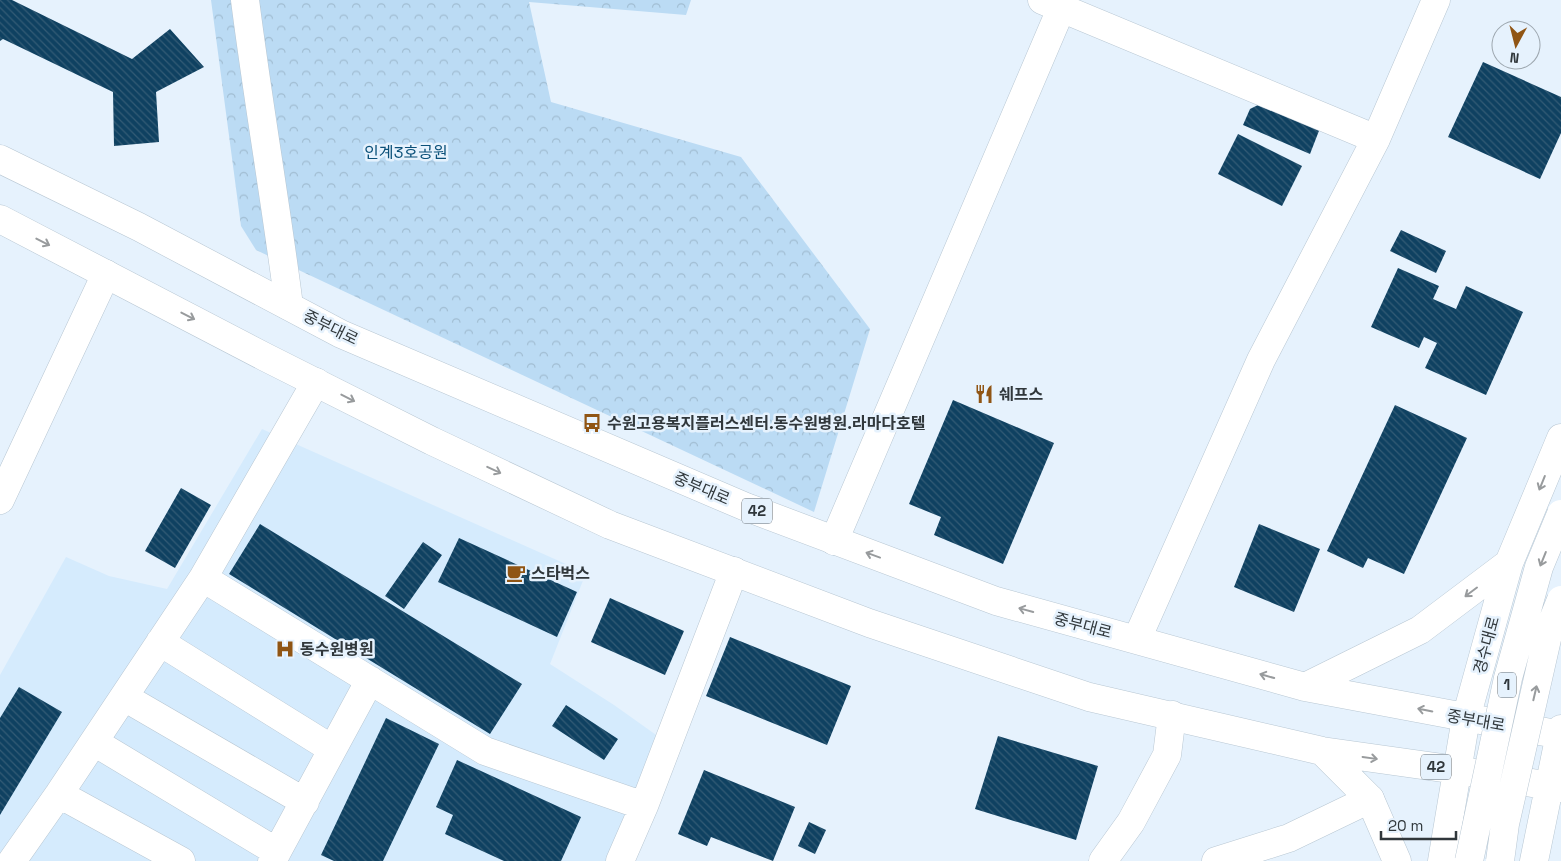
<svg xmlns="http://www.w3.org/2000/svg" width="1561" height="861" font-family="'Space Grotesk','Noto Sans KR',sans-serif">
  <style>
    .built { fill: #d5ebfd }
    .park { fill: url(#park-crowns) }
    .building { fill: url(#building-back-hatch) }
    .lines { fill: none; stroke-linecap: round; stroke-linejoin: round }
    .minor-casing { stroke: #b8c7d3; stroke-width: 29 }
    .major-casing { stroke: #b8c7d3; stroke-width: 29 }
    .minor { stroke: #fff; stroke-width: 28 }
    .major { stroke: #fff; stroke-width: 28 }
    .major-bridge-casing { stroke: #b8c7d3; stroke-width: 29; stroke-linecap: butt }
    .major-bridge { stroke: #fff; stroke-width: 28 }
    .oneway { stroke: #989b9d }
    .labels { text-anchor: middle; stroke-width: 5; stroke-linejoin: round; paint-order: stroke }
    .shield { fill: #e6f2fd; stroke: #676f75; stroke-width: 1 }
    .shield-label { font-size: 15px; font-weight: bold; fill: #30373b }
    .park-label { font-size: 16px; fill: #0a5079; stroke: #e6f2fd }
    .street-label { font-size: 16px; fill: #30373b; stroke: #e6f2fd }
    .poi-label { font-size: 16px; font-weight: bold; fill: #30373b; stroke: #e6f2fd; text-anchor: start }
  </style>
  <defs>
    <pattern id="park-crowns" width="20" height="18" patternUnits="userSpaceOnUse" patternTransform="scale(1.25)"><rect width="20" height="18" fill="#bbdbf4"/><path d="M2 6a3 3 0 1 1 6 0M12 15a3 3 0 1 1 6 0" fill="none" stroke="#a1bdd2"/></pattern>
    <pattern id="building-back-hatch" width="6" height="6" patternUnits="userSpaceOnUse" patternTransform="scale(1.25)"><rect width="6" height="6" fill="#0f4161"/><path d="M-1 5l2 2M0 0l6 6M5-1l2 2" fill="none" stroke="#335b75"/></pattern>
  </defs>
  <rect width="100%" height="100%" fill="#e6f2fd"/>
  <path class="built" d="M262,429L586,573L550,664L614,705L659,737L610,861H0V675L66,557L109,576L167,589Z"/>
  <path class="park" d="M211,0H691L686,15L529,2L551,102L741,157L870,329L814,512L256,250L241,226Z"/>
  <path class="building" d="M0,0H12L132,59L170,29L204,67L156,92L159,142L114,146L113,92L3,39L0,41Z
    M1483,62L1561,97V133L1540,179L1448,137Z
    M1266,101L1322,123L1310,154L1243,125L1250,109Z
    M1238,134L1302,166L1282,206L1218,174Z
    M1401,230L1446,251L1436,273L1390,251Z
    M1398,268L1439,286L1433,299L1456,309L1466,286L1523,312L1486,395L1425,368L1437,343L1424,337L1419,348L1371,327Z
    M953,400L1054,443L1003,564L934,535L941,517L909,504Z
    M1395,405L1467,438L1404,574L1368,558L1363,568L1327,551Z
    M181,488L211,505L175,568L145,551Z
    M260,524L522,684L490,734L229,574Z
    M1259,524L1320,549L1294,612L1234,587Z
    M459,538L577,592L557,637L438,582Z
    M423,542L442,555L404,609L385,596Z
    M610,598L684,631L665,675L591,642Z
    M730,637L851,686L827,745L706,696Z
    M19,687L62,712L0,815V718Z
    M566,705L618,739L604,760L552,726Z
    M386,718L439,744L383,861H334L321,855Z
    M998,736L1098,766L1076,840L975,809Z
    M457,760L581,817L561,861H504L445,834L453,815L436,807Z
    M704,770L795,807L773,861L711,837L707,846L678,834Z
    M809,822L826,830L815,854L798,846Z"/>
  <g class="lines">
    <g class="minor-casing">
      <path id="minor" d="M245,0C258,102 276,204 289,306
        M1042,0L1376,139
        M316,382L203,578L485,751L644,806
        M0,500L106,274
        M834,541L1061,9
        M1137,639L1261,360L1376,139L1436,0
        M160,642L332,749
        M124,697L305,802
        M94,742L277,852
        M59,794L181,861
        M12,861L59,794L203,578
        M272,861L370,680
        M620,861L644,806L734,571
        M1103,861L1131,822L1167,755L1172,715
        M1216,861L1289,838L1370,799"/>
    </g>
    <g class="major-casing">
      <path id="major" d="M0,159L139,227L341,334L746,507L996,601L1305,687L1561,735
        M0,219L265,357L432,441L610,525L869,623L1089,697L1322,751L1457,770L1561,788
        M1305,687L1420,630L1509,563
        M1322,751L1370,799L1397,861
        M1442,861L1466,718L1502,588L1509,563L1561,438
        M1534,861L1561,729"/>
    </g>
    <use href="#minor" class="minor"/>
    <use href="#major" class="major"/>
    <g class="major-bridge-casing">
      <path id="major-bridge" d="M1469,861L1508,678L1539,567L1561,514
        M1500,861L1505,824L1549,630L1561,600"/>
    </g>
    <use href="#major-bridge" class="major-bridge"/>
  </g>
  <defs><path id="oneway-shaft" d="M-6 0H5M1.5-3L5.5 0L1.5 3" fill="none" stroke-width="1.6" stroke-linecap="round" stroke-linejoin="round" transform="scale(1.25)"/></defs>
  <g class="oneway">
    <use href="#oneway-shaft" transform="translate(43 242) rotate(27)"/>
    <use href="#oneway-shaft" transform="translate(188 316) rotate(27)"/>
    <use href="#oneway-shaft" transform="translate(348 398) rotate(27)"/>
    <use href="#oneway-shaft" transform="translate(494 470) rotate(25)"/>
    <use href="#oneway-shaft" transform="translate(1542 483) rotate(112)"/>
    <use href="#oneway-shaft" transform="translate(873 555) rotate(-160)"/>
    <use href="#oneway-shaft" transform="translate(1543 559) rotate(112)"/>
    <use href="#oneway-shaft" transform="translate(1471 592) rotate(143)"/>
    <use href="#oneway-shaft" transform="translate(1026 610) rotate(-165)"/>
    <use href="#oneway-shaft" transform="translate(1267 676) rotate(-164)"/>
    <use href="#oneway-shaft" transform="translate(1535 693) rotate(-77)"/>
    <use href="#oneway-shaft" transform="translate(1425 710) rotate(-169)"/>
    <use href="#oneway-shaft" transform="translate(1370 758) rotate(8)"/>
  </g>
  <defs>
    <g id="restaurant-bare" transform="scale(1.5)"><path d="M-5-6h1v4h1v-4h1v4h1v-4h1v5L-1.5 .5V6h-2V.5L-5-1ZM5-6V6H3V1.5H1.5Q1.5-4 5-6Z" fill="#905514" stroke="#e6f2fd" stroke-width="2.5" paint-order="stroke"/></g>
    <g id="bus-bare" transform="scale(1.5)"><path d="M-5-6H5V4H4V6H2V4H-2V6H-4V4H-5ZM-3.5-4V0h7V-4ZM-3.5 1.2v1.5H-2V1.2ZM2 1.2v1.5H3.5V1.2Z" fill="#905514" stroke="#e6f2fd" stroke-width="2.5" paint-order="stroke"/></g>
    <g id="cafe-bare" transform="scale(1.5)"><path d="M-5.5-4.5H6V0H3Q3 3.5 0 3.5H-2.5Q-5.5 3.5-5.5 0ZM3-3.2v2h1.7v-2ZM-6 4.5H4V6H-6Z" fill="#905514" stroke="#e6f2fd" stroke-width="2.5" paint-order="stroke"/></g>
    <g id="hospital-bare" transform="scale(1.5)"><path d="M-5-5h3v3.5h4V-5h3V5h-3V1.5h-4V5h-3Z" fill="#905514" stroke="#e6f2fd" stroke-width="2.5" paint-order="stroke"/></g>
  </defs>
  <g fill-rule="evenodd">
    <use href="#restaurant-bare" x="984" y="394"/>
    <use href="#bus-bare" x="592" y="423"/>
    <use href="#cafe-bare" x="516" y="573"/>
    <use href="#hospital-bare" x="285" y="649"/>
  </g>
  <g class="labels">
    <g class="shield">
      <rect x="742" y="498.5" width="30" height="25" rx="4"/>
      <rect x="1498" y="672.5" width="18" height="25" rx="4"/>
      <rect x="1421" y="754.5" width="30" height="25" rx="4"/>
    </g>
    <g class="shield-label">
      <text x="757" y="516">42</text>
      <text x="1507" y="690">1</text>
      <text x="1436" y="772">42</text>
    </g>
    <g class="park-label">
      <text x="406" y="158">인계3호공원</text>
    </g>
    <g class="street-label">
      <text transform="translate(331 327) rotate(26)" y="6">중부대로</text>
      <text transform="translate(702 488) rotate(23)" y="6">중부대로</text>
      <text transform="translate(1083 625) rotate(15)" y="6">중부대로</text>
      <text transform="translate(1486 645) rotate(-75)" y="6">경수대로</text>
      <text transform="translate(1476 720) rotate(10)" y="6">중부대로</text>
    </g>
    <g class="poi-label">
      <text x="999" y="400">쉐프스</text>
      <text x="607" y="429">수원고용복지플러스센터.동수원병원.라마다호텔</text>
      <text x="531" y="579">스타벅스</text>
      <text x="300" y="655">동수원병원</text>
    </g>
  </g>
  <g transform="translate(1516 45) rotate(187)"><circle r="24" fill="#e6f2fd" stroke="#9da7af"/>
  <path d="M0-4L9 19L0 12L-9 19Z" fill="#905514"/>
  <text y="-8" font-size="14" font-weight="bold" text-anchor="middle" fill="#30373b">N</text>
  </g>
  <path d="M1381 831v8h75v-8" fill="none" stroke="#30373b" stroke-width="2.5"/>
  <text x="1388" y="831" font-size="15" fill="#30373b" stroke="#e6f2fd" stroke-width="4" paint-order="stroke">20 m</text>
</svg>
